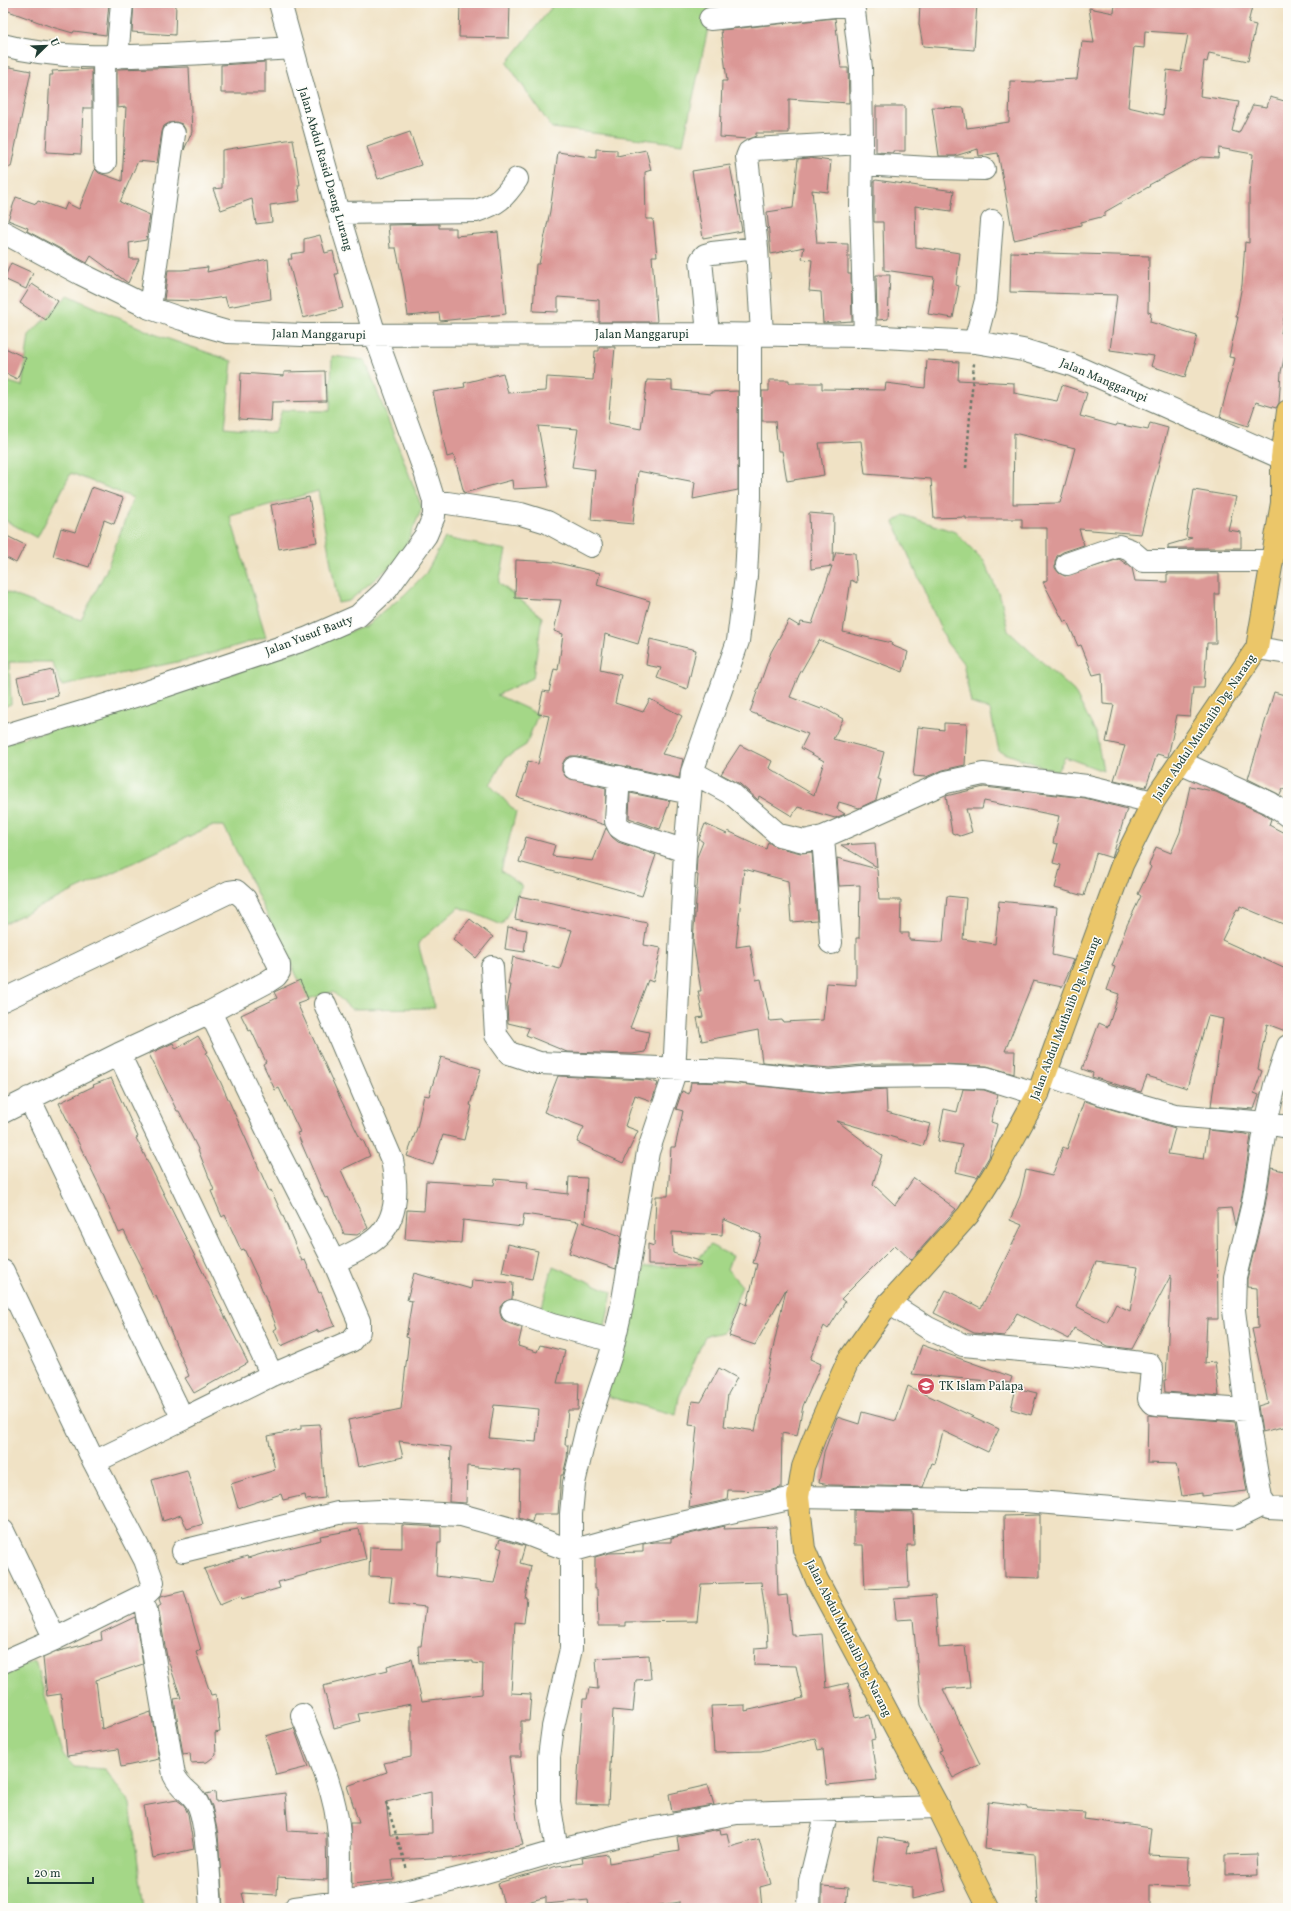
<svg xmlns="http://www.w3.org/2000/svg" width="1291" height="1911" font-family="Vollkorn,serif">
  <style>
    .green { fill: #a4d787; stroke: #628a5e }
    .building { fill: #db9896; fill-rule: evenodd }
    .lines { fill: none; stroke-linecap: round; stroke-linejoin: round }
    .minor-casing { stroke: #687767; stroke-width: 24 }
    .major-casing { stroke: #687767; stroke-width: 24 }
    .path { stroke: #687767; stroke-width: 2.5; stroke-dasharray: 3 3; stroke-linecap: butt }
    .minor { stroke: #fff; stroke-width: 22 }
    .major { stroke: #ebc669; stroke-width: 22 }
    .labels { text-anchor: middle; stroke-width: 3; stroke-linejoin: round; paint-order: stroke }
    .street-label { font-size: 12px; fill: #1f3d34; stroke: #fdfcf7 }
    .poi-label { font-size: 12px; fill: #1f3d34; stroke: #fdfcf7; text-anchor: start }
  </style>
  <rect width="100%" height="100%" fill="#fdfcf7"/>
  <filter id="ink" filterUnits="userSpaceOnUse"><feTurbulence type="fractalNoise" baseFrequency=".025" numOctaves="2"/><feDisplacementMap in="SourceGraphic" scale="8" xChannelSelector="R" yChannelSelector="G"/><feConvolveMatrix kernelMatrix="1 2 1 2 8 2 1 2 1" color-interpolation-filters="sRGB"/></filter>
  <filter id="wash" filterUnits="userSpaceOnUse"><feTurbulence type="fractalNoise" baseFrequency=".012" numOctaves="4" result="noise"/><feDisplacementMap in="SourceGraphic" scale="16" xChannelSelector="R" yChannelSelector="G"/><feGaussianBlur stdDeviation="0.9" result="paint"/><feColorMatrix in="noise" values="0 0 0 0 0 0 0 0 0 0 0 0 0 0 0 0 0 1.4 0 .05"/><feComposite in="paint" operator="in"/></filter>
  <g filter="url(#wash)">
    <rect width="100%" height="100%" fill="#f0e2c5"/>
    <path class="green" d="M550,3H738L712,10L683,144L552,128L507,63L551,8Z
      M68,295L154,334L232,361L225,428L274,433L282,410L330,411L332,356L365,360L422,508L401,557L349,601L338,603L318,491L230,516L266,637L196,658L62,686L52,662H9L11,704L3,707V591L81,620L106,571L133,498L71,473L37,538L3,519V380L22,386L29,335Z
      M904,515L955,532L984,561L1001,599L1008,631L1074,691L1096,733L1103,771L1065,757L1057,772L999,751L990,710L971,703L963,663L947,643L894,522Z
      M445,538L506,550L499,583L542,617L533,678L497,695L538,714L526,745L505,758L490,785L516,812L501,871L522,886L502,925L459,907L418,943L435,1008L351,1009L333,992L308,999L224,826H211L3,924V744L191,688L366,626L404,595L426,573Z
      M710,1245L732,1256L727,1269L742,1286L724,1332L705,1336L679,1397L676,1415L606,1396L644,1267L692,1266Z
      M553,1266L612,1292L604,1332L541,1310Z
      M35,1661L62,1753L74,1767L105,1769L130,1804L144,1908H3V1673Z"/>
    <g id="blocks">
      <path class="building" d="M3,3H109L106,35L74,31L73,33L52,27L3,9Z
        M134,3H176L175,35L132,32Z
        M460,3H510L509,38L459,37Z
        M920,3H977L974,50L923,46L919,24Z
        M1115,3H1253L1248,23L1256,25L1248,61L1209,53L1207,62L1204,61L1200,96L1239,102L1232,131L1239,133L1253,105L1267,107L1270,97L1288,102V298L1281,333L1288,334V341L1281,372L1279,403L1276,408L1256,402L1248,426L1220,417L1235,358L1229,357L1238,317H1236L1242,285L1245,242L1249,243V191L1253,154L1219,148L1218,158L1201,157L1149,185L1150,186L1105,212V216L1081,222V225L1014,240L998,153L979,156L978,149L955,156H939L932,107L964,108L967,128L1009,122L1010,81L1035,82V81L1077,79L1082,42L1094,43L1089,8L1114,13ZM1145,31L1188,34L1181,72L1167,70L1163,115L1128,107L1134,47L1144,48Z
        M835,18L841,68H848L849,103L789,99V133H756V136L748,139L720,137L722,81H727L721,30Z
        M265,62V93H221V65Z
        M5,66L31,71L11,167H3V76Z
        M189,67L192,132L184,150L185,129L182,124L176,122L169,123L164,126L162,132L157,163L138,161L120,202L150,215L146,240L129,243L130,259H139L128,283L91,256L87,263L27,231L28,228L8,220L16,197L36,204L38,201L64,210L67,203L79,209L95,169L99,173L122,181L126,107L117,108V69Z
        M92,69V108H83L81,154L46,152L50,75H53L52,71Z
        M876,106H905V151H893V153L876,152Z
        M410,132L421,165L378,179L367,147Z
        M293,139L300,185H298L300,201L270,205L272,222L256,224L252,199L221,210L213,189L222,188V150Z
        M596,149L617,150V156L646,150L651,170L645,172L646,219H653L657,256H652L657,322H599V300L558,297V312L533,311L536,264H539L550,211L558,152L596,158Z
        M809,158L831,161L828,192L812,190L817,243L848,244V274H851L852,321L823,323L821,292L809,291L812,260L802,259L804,247L771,254L767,212L793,208L798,159Z
        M730,165L742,231L703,238L692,171Z
        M876,180L954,191L951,211L915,206L916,247L960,253L956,285L959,286L953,318L928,314L934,277L884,270L883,222H874V181Z
        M439,224V228H456V236L498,232L506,314L440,321L439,313L408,316L404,287L396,248H390L388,225Z
        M320,235L325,253L333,251L338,274H335L343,308L303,318L288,259H292L291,254L304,252V239Z
        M1011,252L1149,256L1148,312L1151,313L1150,322L1197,336L1185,377L1151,366L1154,356L1110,350L1117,295L1010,292Z
        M268,259L271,299L228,307L225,297L197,301L164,300L168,270H182L208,267L207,272Z
        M11,263L33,273L26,289L4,279Z
        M876,275H890L888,319L877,320Z
        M32,284L58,301L46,320L20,303Z
        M3,347L26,358L17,379L3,372Z
        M599,347H615L608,423L641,429L647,380L672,381V390L711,394V392L738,391V490L693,499L695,482L638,471L633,524L591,520L595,470L572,467L578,429L538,426L549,487L513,489L512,480L464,493L454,455L447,457L433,392L465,387L464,383L503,373L508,393L546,391L547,377L593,380L595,351H599Z
        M927,360L959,362L958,380L1014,383V393L1057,401L1062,385L1087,393L1080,416L1116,426L1117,424L1148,430L1150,423L1168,428L1141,534L1079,529L1084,545L1063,552L1057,556L1055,562V568L1059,573L1065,576L1119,559L1132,568L1135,581L1167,582V574H1219V594H1215L1216,643H1207L1204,688H1193L1190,716L1177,715L1168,757L1157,754L1146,787L1114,780L1125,746L1106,742L1114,705L1103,704L1102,673L1093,675L1081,645L1078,646L1067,621L1064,622L1043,582L1047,580V528H1022V519H966V517L934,518L931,479L865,474L861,441L819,443L824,475L787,481L782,451H778L775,421H762V391H769V380H789V383H822V389L885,390L886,383L925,388ZM1014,433L1075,448L1060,503L1013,504Z
        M325,371L326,401L272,402L271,421L239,419L241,373L284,376V372Z
        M92,487L123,498L114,524L104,520L89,567L53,556L61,528L75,532Z
        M1194,490L1236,497L1228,530L1241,532V548H1168V545L1192,538L1186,537Z
        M309,497L317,542L279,549L271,505Z
        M809,513L834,515L833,562L836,552L855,553L857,583L851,580L843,632L892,643L891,645L908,652L903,672L819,640L799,675L790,697L821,709L822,707L843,719L833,739L884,752L877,779L881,780L876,800L859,808L839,802L837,809L845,814L835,818L798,807L792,816L759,796L758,800L740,784L721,774L740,745L772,761L769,768L814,795L824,761L801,748L808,734L750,712L771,652L789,620L799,626L801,622L812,624L832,566L811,569Z
        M3,534L25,545L16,563L3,556Z
        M516,560L554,562L600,573L597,585L650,601L638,644L605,634L600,670L621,675L615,703L643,712L650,699L682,716L662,754L683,759L679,778L577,756H571L565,759L562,765V771L566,777L606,788L605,825L517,797L528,761L538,764L549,716L538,714L543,691L549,692L554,669L558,670L563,634L554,631L561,600L515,598Z
        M650,639L696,650L687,689L657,678L661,668L646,665Z
        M52,670L58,696L23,703L17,678Z
        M1274,692L1288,696V790L1283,789L1280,795L1248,779Z
        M944,723L967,724L965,765L943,770L926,777L913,776L918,727L944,730Z
        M1190,786L1216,792L1264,814L1271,819L1269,825L1288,835V926L1240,906L1239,910L1237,909L1222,940L1288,970V1032L1267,1024L1258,1069L1262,1071L1254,1093L1259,1095L1254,1109L1211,1106L1223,1019L1208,1016L1187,1088L1147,1076L1141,1092L1092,1077L1093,1073L1082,1069L1099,1023L1108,1027L1119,994L1107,990L1115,967L1112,966L1127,925L1141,896L1138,894L1151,867L1149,865L1156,847L1171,853L1180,832Z
        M984,787L1085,798L1127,809L1112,858L1096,853L1084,896L1055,888L1061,865L1053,863L1058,844L1053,843L1059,816L984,801L982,809H966L972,832L960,836L952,833L946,796Z
        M630,793L670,801L660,829L629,818Z
        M705,824L727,834L728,831L766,849L768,842L776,847L801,853L812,852L817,920L791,922L788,881L744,869L736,947L750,945L756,980L761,979L770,1021L782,1020L783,1022L823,1020L827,983L856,985V938H859L860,885L839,886L837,858L877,869L879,900H901L900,933H909V940L943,942L947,896L966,898L963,939L995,944L999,901L1057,907L1052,955L1074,960L1062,987L1033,981L1005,1051H1015L1014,1074L987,1066L942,1064H872L830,1068L762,1062L758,1030L702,1041L697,1018L703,1017L698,991H701L693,941L698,875L696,874L697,857L703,842L699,839Z
        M606,828L612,837L618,842L656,855L642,896L519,862L526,837L555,845L552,856L593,861Z
        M875,843L877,867L841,845Z
        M519,896L647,923L644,945L661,948L653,982L648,980L630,1028L649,1032L645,1052L632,1054L567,1052L526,1035L529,1028L508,1023L507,1006L511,985H508L513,957L560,969L572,930L515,919Z
        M470,919L493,937L476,958L453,939Z
        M508,927L527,930L524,952L505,949Z
        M300,980L308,999L297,1003L340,1098L361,1140H363L370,1156L341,1170L368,1228L357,1235L344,1234L328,1197L325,1198L297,1133L300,1132L279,1088L275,1090L263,1064L266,1062L251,1030L249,1031L241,1015L277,998L274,992Z
        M198,1036L208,1052L206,1053L221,1083L269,1191L271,1190L283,1216L302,1261L305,1260L319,1293L321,1292L335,1326L318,1332L317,1330L281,1346L274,1330L277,1328L258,1279L244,1249L241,1250L225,1215L222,1217L211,1191L214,1190L197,1147L179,1111H177L149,1054L173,1043L176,1049Z
        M441,1057L481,1069L470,1105L472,1106L464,1140L443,1135L433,1165L407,1156L417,1128L424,1095L429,1096Z
        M558,1076L648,1080L658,1083L652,1101L635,1095L625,1126L638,1131L623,1163L577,1142L584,1127L544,1112Z
        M111,1078L138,1137L136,1138L248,1363L194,1393L185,1378L189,1376L156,1296L153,1297L141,1270L143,1269L124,1231L119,1233L100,1187L59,1103L94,1086L93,1085Z
        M691,1082L730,1083L829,1093L886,1089L887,1112L930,1124L923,1146L837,1121L882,1155L873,1184L895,1205L914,1178L956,1209L911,1260L895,1245L841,1299L845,1302L828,1329L824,1326L810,1359L821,1364L803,1406L797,1436L782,1433L781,1488L768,1491L728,1490L727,1500L689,1508L697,1426L689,1425L692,1401L701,1402L719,1368L737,1378L728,1394L724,1426L755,1431L786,1289L755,1345L729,1336L741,1302L747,1305L757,1264L753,1263L761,1235L723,1219L722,1235L672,1232L673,1253L702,1262L701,1266L648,1265V1244L654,1246L656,1196H668L671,1147H675L683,1111L676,1109L682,1091L689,1094Z
        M963,1089L984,1090L998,1095L991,1122L997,1124L989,1157L977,1177L956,1172L962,1145L938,1141L944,1109L957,1112Z
        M1084,1101L1175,1128L1168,1154L1204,1159L1208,1130L1246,1134L1251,1136L1241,1201L1235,1226L1231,1208L1217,1209L1218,1319H1207L1205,1363L1215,1362L1219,1396L1165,1392L1164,1380H1166L1171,1275L1132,1349L1107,1346L1074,1328L1069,1339L1017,1313L1004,1336L974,1333L934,1313L946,1290L981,1308L1022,1225L1010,1220L1020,1196L1026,1170L1052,1176L1063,1147L1067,1149ZM1096,1262L1138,1267L1130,1311L1116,1304L1107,1322L1076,1306Z
        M1271,1168L1288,1172V1426L1262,1432L1258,1406L1268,1403L1252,1329L1258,1328L1257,1288L1247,1287V1279L1265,1206Z
        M569,1177L587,1178L585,1223L582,1222L621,1236L616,1269L569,1253L579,1222L524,1214L522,1227L463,1220L461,1243L405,1239L407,1210L424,1211L426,1181L494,1185L495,1179L528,1182L527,1189L568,1194Z
        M508,1244L538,1251L532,1279L502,1273Z
        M414,1273L471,1289L472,1280L513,1283L512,1299L504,1302L500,1307V1313L502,1319L508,1323L522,1328L518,1346L537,1352L540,1345L565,1351L557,1383H579L578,1410H568L565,1445H568L567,1458L563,1475H561L558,1514H534L532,1522L519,1518L520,1471L467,1466L466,1503L449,1502L451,1447L399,1441L403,1457L358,1467L348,1420L401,1409L409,1338L406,1337L412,1301L407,1300ZM494,1405L539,1409L536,1442L489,1438Z
        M922,1345L1012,1377L1010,1383L912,1374Z
        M908,1386L999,1429L988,1452L943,1431L935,1464L932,1463L923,1487L829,1485L819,1483L824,1452L837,1417L859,1424L862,1412L896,1421Z
        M1016,1388L1037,1393L1031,1415L1011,1409Z
        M1148,1415L1235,1422L1247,1491L1201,1496V1493L1182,1496L1176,1464L1147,1463Z
        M320,1424L325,1498L306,1500L305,1495L283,1500L281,1494L238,1508L231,1484L275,1470L268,1436L301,1429V1425Z
        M187,1470L203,1524L187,1529L181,1515L163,1521L152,1480Z
        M854,1510L913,1512L914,1545H907L909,1587L865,1589L863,1545H854Z
        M1040,1515V1578L1005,1577L1004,1516Z
        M402,1525L441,1527V1543H438L436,1576L494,1583L502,1549L497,1547L500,1539L525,1546L520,1563L531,1566L525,1598H527L524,1623L515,1622L511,1693L531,1694L529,1721H521V1757H509L517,1820L523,1845L453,1859V1857L392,1860L394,1880L352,1884L350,1823H359L347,1786L387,1772L384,1763L411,1757V1704L358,1714L360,1721L334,1728L323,1686L388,1670L387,1666L412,1659L422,1701L482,1694L483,1664L473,1663V1661L419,1663L418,1646H421L426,1607L389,1603L392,1577L369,1576L370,1547L402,1548ZM431,1792L432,1833L390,1835L386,1802Z
        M725,1526L724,1529L776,1527L778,1596L787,1595L791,1634H795V1636L822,1634L826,1688L848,1683L855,1718L870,1715L875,1739L871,1740L877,1780L827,1785L823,1749L818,1750L815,1738L761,1751L714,1752L711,1706L745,1705V1711L803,1698L796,1666L754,1665L755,1648L768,1647L767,1626L761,1582L701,1584L697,1621L625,1622V1626H598L597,1589H595V1557L609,1553L643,1552V1544L655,1542H671V1538Z
        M359,1529L366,1559L278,1582L280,1588L242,1599L241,1596L220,1605L204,1569L247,1556L248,1558L268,1552V1553L321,1540L320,1536Z
        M184,1591L201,1650L196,1652L211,1695L216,1694L220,1732L215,1733L216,1755L207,1762L191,1763L190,1753L183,1754L174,1699L181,1698L167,1657L158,1607L161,1605L159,1599L160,1597Z
        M935,1595L939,1648L965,1646L970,1687L943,1689L980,1764L953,1778L939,1751L942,1750L921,1705L913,1619L896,1620L894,1598Z
        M135,1617L143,1664L96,1680L102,1729L151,1712L159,1759L121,1767L118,1749L67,1756L61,1694L47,1696L43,1658L59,1651L102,1640L101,1633Z
        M649,1655L651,1679L636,1680L633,1712L613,1710L608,1805L576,1804L583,1699H587L589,1688L598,1689L596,1658Z
        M294,1728L308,1767L276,1775L265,1736Z
        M708,1785L714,1805L672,1812L669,1794Z
        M215,1792L216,1802L285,1793L288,1831L326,1833L327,1880L278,1877L277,1895L242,1893L246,1908H223L218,1834L212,1806L206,1794Z
        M177,1800L184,1805L188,1814L194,1849L153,1858L143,1806Z
        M988,1802L1028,1807L1027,1809L1085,1813L1084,1819L1152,1828L1149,1855L1189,1857L1188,1887L1150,1885V1908H1038L1035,1854L984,1849Z
        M720,1829L721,1834L727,1833L730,1847L759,1839L771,1884L760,1887L762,1908H680V1902L640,1908H629L628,1903L589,1908L588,1900L546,1904V1897L505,1908L498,1883L557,1866L583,1863L582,1858L608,1854L609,1863L679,1851L677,1837Z
        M878,1837L909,1842L907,1853L937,1849L946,1891L912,1899V1887L872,1881Z
        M1256,1854L1257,1875L1225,1876V1855Z
        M822,1886L848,1888L846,1908H822Z"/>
    </g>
  </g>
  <g filter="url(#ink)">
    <use href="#blocks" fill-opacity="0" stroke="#687767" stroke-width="1"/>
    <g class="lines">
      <g class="minor-casing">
        <path id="minor" d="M710,19L853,4
          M3,45C55,59 111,57 164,55C206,53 249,51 292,48
          M104,57L105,162
          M117,57L122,3
          M862,143L861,207L865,336
          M862,164L930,168L984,169
          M338,213L476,211C498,204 504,198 517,179
          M3,232L81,274L150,308L182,319L227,332L303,335L708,334L865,336L975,342L1023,350L1072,365L1282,458
          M757,248L762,334
          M150,308L174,134
          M708,334L701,260L705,255L712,253L757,248L747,157L749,152L755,149L862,143L861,68L853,3
          M975,342L986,300L992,221
          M434,501L521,514L547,522L591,546
          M1067,564L1119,546L1130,550L1143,561H1271
          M1257,648L1288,653
          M3,736L135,696L306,639L358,616L387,589L426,535L434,516V501L425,472L375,335L338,213L280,3
          M1180,762L1270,803L1288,816
          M574,768L690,793
          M692,772L732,794L779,835L804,841L823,837L855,823L946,782L983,774L1087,786L1153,802
          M619,777L616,821L619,827L625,831L685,851
          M823,837L831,943
          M492,967L496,1035L509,1053L539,1063L731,1071L830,1081L872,1077L942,1076L986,1078L1038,1094
          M3,1000L229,892L236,891L245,899L279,965V972L276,976L267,982L210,1012L119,1054L3,1112
          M325,1004L392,1160C398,1190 399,1224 370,1243C359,1251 346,1256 334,1262
          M119,1054L272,1375
          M1045,1074L1102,1094L1175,1115L1266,1123L1275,1085L1288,1046
          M29,1098L183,1419L272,1375L351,1341L359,1331V1321L334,1262L271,1138L210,1012
          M3,1271L94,1462L145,1560L153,1582L151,1589L146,1594L55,1639L3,1531
          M889,1303L928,1328L963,1345L1077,1355L1149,1364L1152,1369L1149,1399L1152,1403L1157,1404L1246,1410L1234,1310L1235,1277L1253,1203L1266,1123L1288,1127
          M512,1311L552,1325L614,1341
          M1246,1410L1261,1498L1268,1508L1288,1509
          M94,1462L183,1419
          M183,1551L338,1513L381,1511L461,1515L522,1532L571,1551L632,1534L798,1497L1025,1501L1236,1518L1264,1504
          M146,1610L174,1775C181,1790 189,1790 196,1801C208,1818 209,1885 211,1908
          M3,1662L55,1639
          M302,1715C318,1753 336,1793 339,1835C341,1857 339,1880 340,1902
          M557,1851L549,1802V1757L553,1727L571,1649V1514L574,1483L587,1428L611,1354L622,1306L648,1152L674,1075L685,851L692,772L738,641L746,576L750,497V334
          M295,1908L397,1894L482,1873L557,1851L638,1831L737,1813L938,1807
          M809,1908L810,1881L827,1811"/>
      </g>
      <g class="major-casing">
        <path id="major" d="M988,1908L938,1807L817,1580L804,1549L798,1497L803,1467L816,1433L848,1361L889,1303L968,1215L995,1172L1038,1094L1122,865L1153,802L1257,648L1282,503V458L1288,411"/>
      </g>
      <path class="path" d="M966,468L974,363
        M386,1802L407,1870"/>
      <use href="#minor" class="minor"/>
      <use href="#major" class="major"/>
    </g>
  </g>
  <defs>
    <g id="school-disc" transform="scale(0.9)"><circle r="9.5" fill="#d1495b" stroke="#fdfcf7"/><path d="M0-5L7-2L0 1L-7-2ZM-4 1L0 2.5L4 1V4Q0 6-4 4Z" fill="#fff"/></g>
  </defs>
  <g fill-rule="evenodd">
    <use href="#school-disc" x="926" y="1386"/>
  </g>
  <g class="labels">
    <g class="street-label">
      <text transform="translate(326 169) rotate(74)" y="4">Jalan Abdul Rasid Daeng Lurang</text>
      <text transform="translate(319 334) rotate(1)" y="4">Jalan Manggarupi</text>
      <text x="642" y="338">Jalan Manggarupi</text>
      <text transform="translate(1104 380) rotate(23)" y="4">Jalan Manggarupi</text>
      <text transform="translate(309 635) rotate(-21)" y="4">Jalan Yusuf Bauty</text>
      <text transform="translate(1204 727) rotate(-56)" y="4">Jalan Abdul Muthalib Dg. Narang</text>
      <text transform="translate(1065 1018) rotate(-69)" y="4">Jalan Abdul Muthalib Dg. Narang</text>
      <text transform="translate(849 1638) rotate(63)" y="4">Jalan Abdul Muthalib Dg. Narang</text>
    </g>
    <g class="poi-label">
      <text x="939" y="1390">TK Islam Palapa</text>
    </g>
  </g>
  <rect width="1291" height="1911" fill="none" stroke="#fdfcf7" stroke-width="16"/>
  <g transform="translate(46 46) rotate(67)" stroke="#fdfcf7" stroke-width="3" paint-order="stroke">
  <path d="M0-3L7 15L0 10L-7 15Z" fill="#1f3d34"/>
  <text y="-6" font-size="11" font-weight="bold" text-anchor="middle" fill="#1f3d34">U</text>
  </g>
  <path d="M28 1877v6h65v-6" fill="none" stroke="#1f3d34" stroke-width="2"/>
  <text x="34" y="1877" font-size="12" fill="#1f3d34" stroke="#fdfcf7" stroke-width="3" paint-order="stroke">20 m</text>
</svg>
